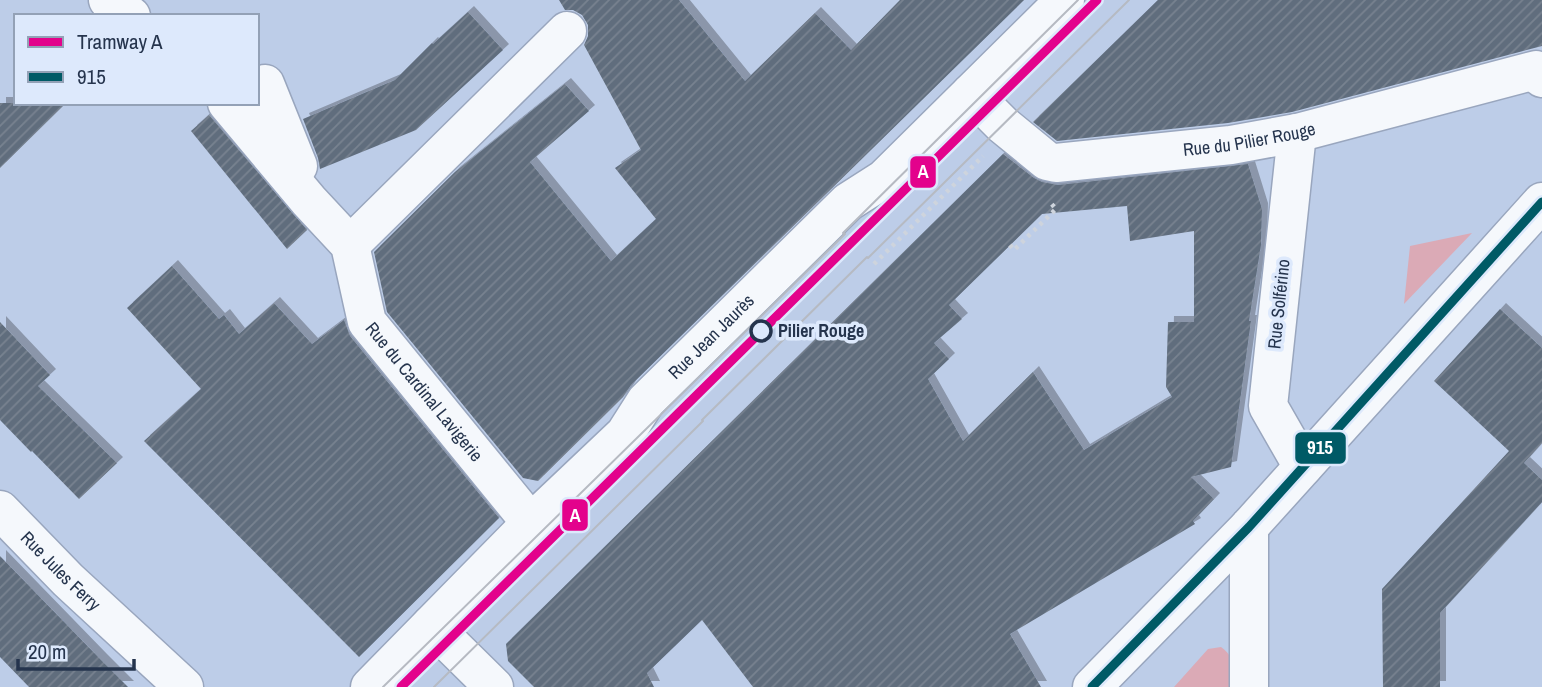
<svg xmlns="http://www.w3.org/2000/svg" width="1542" height="687" font-family="'Archivo Narrow',sans-serif">
  <style>
    .grass { fill: #dbaab6 }
    .building { fill: url(#building-hatch); fill-rule: evenodd; filter: url(#shadow) }
    .lines { fill: none; stroke-linecap: round; stroke-linejoin: round }
    .minor-casing { stroke: #99a6be; stroke-width: 41 }
    .major-casing { stroke: #99a6be; stroke-width: 41 }
    .path { stroke: #ced4dd; stroke-width: 4.5; stroke-dasharray: 3.5 5; stroke-linecap: butt }
    .minor { stroke: #f5f8fc; stroke-width: 38 }
    .major { stroke: #f5f8fc; stroke-width: 38 }
    .tram { stroke: #b6bac2; stroke-width: 2 }
    .bus-1-casing { stroke: #dde9fc; stroke-width: 14 }
    .bus-1 { stroke: #005a66; stroke-width: 9 }
    .tram-1-casing { stroke: #dde9fc; stroke-width: 14 }
    .tram-1 { stroke: #e3028c; stroke-width: 9 }
    .stop-dot { fill: #dde9fc; stroke: #25344d; stroke-width: 3.5 }
    .labels { text-anchor: middle; stroke-width: 7; stroke-linejoin: round; paint-order: stroke }
    .street-label { font-size: 18px; fill: #25344d; stroke: #dde9fc }
    .stop-label { font-size: 18px; font-weight: bold; fill: #25344d; stroke: #dde9fc; text-anchor: start }
    .line-badge { stroke: #dde9fc; stroke-width: 2.5 }
    .badge-label { font-size: 19px; text-anchor: middle; font-weight: bold; fill: #fff }
  </style>
  <defs>
    <pattern id="building-hatch" width="6" height="6" patternUnits="userSpaceOnUse" patternTransform="scale(1.75)"><rect width="6" height="6" fill="#606d7d"/><path d="M-1 1l2-2M0 6l6-6M5 7l2-2" fill="none" stroke="#788290"/></pattern>
    <filter id="shadow"><feDropShadow dx="6" dy="-6" stdDeviation="0" flood-color="#0004"/></filter>
  </defs>
  <rect width="100%" height="100%" fill="#bdcde8"/>
  <path class="grass" d="M1472,233L1404,304L1410,246Z
    M1221,647C1237,658 1232,670 1231,687H1174L1208,649Z"/>
  <path class="building" d="M559,0H679L745,81L815,13L851,50L900,0H1024L631,385L623,397L538,481L523,478L387,312L374,252L455,172L565,84L589,111L530,162L611,261L656,219L615,168L641,150L584,45L588,36V25L582,15L573,10H565Z
    M1158,0H1542V46L1292,112L1228,123L1057,141L1033,122Z
    M468,12L503,50L416,130L320,169L318,158L303,119L395,80L432,43L433,44Z
    M0,103H66L0,168Z
    M209,115L307,230L287,249L191,131Z
    M1003,154L1034,178L1042,182L1058,185L1248,164L1262,209L1261,245L1249,321H1251L1231,467L1191,477L1214,499L1193,521L1195,524L1010,634L1041,687H753L702,620L647,673L654,687H534L508,661L506,644ZM1127,206L1130,241L1194,231V322H1168L1166,387L1172,397L1084,450L1033,372L963,441L928,379L949,359L934,343L962,319L949,305L1042,214Z
    M172,266L219,319L224,315L239,334L274,303L312,344L344,320L350,336L499,518L359,657L144,441L201,389L127,308Z
    M1500,309L1542,348V443L1524,463L1542,480V502L1440,613V687H1383L1382,589L1509,451L1434,381Z
    M0,322L50,375L38,386L117,463L79,499L32,451L31,452L0,420Z
    M0,556L101,660L128,687H29L0,657Z"/>
  <g class="lines">
    <g class="minor-casing">
      <g id="minor">
        <path d="M108,0L131,16"/>
        <path d="M257,87L265,84L298,166"/>
        <path id="s1" d="M971,93L1003,125L1047,161L1056,163L1231,145L1297,133L1536,70L1542,78"/>
        <path id="s2" d="M227,103L309,201L350,245L367,322L531,523"/>
        <path d="M1297,133L1268,406L1303,467"/>
        <path d="M350,245L567,31"/>
        <path id="s3" d="M0,510L68,580L184,687"/>
        <path d="M1249,527V687"/>
        <path d="M431,625L494,687"/>
        <path id="s4" d="M370,687L531,523L625,434L646,401L848,202L884,179L1065,0"/>
      </g>
    </g>
    <g class="major-casing">
      <path id="major" d="M1092,687L1249,527L1542,202"/>
    </g>
    <path class="path" d="M1010,245L1014,250L1056,209L1049,201
      M874,264L983,156"/>
    <use href="#minor" class="minor"/>
    <use href="#major" class="major"/>
    <path class="tram" d="M383,687L845,234L843,233L1078,0
      M434,687L703,421L702,420L867,257L868,258L1129,0"/>
    <g class="bus-1-casing">
      <path id="bus-1" d="M1092,687L1249,527L1542,202"/>
    </g>
    <use href="#bus-1" class="bus-1"/>
    <g class="tram-1-casing">
      <path id="tram-1" d="M401,687L1097,0"/>
    </g>
    <use href="#tram-1" class="tram-1"/>
  </g>
  <circle class="stop-dot" cx="761" cy="331" r="10"/>
  <g class="labels">
    <g class="street-label">
      <text dy="6" stroke="none"><textPath href="#s1" startOffset="306">Rue du Pilier Rouge</textPath></text>
      <text transform="translate(1279 304) rotate(-84)" y="6">Rue Solférino</text>
      <text dy="6" stroke="none"><textPath href="#s4" startOffset="490">Rue Jean Jaurès</textPath></text>
      <text dy="6" stroke="none"><textPath href="#s2" startOffset="357">Rue du Cardinal Lavigerie</textPath></text>
      <text dy="6" stroke="none"><textPath href="#s3" startOffset="86">Rue Jules Ferry</textPath></text>
    </g>
    <g class="stop-label">
      <text x="778" y="337">Pilier Rouge</text>
    </g>
  </g>
  <g class="line-badge">
    <rect x="909" y="155" width="28" height="34" rx="7" fill="#e3028c"/>
    <rect x="1294" y="431" width="53" height="34" rx="7" fill="#005a66"/>
    <rect x="561" y="498" width="28" height="34" rx="7" fill="#e3028c"/>
  </g>
  <g class="badge-label">
    <text x="923" y="178">A</text>
    <text x="1320" y="454">915</text>
    <text x="575" y="522">A</text>
  </g>
  <rect x="14" y="14" width="245" height="91" fill="#dde9fc" stroke="#93a1b6" stroke-width="2"/>
  <rect x="28" y="37" width="35" height="10" fill="#e3028c" stroke="#93a1b6" stroke-width="2"/>
  <text x="77" y="49" font-size="21" fill="#25344d">Tramway A</text>
  <rect x="28" y="72" width="35" height="10" fill="#005a66" stroke="#93a1b6" stroke-width="2"/>
  <text x="77" y="84" font-size="21" fill="#25344d">915</text>
  <path d="M18 659v10h116v-10" fill="none" stroke="#25344d" stroke-width="3.5"/>
  <text x="28" y="659" font-size="21" fill="#25344d" stroke="#dde9fc" stroke-width="5" paint-order="stroke">20 m</text>
</svg>
